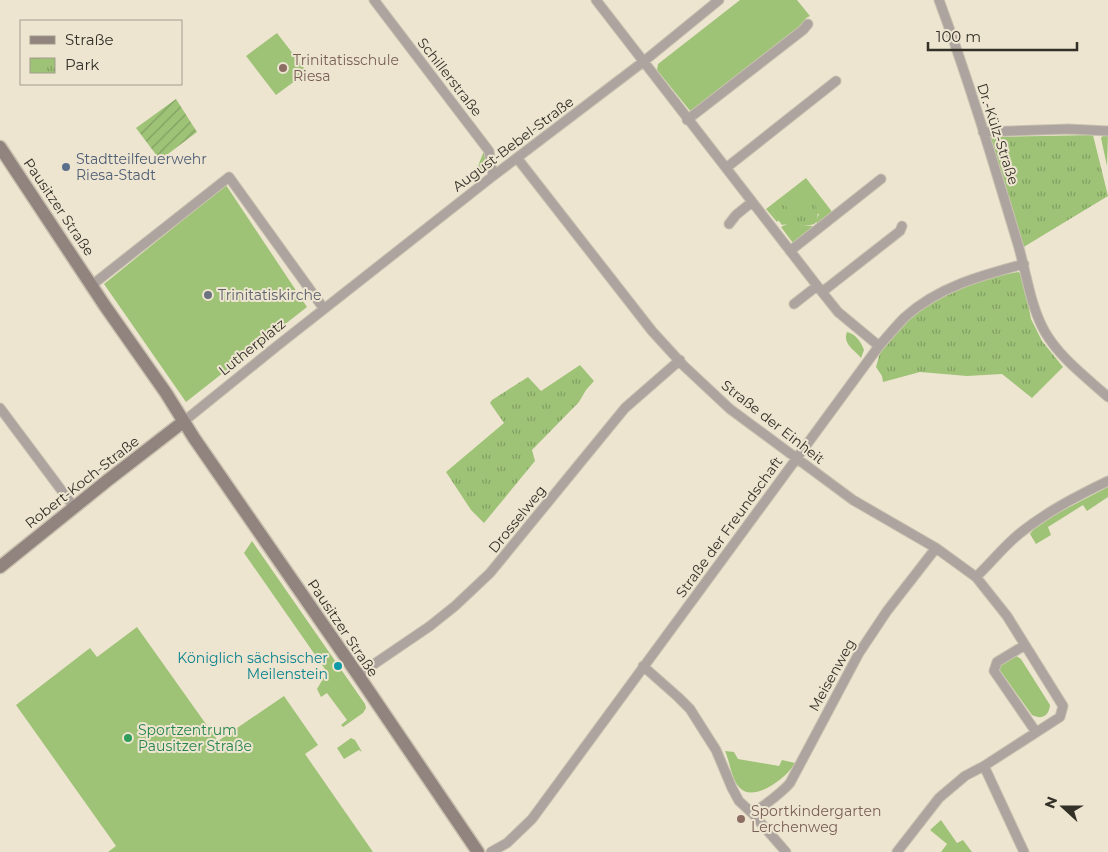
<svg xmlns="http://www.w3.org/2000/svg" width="1108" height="852" font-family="Montserrat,sans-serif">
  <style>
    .grass { fill: #9ec377 }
    .park { fill: url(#park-tufts) }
    .garden { fill: url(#garden-furrows) }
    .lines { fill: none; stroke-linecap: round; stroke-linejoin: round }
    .street-casing { stroke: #c9c1af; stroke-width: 11 }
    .secondary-casing { stroke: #c9c1af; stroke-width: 15 }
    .street { stroke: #ada39f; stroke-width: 9 }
    .secondary { stroke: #91837d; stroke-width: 12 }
    .education-dot { fill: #8d6e63; stroke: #eee5d1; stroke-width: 2 }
    .service-dot { fill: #5c6f8a; stroke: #eee5d1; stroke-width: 2 }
    .worship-dot { fill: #6b7280; stroke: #eee5d1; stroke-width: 2 }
    .culture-dot { fill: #0f9aa8; stroke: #eee5d1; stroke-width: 2 }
    .leisure-dot { fill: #2e9e5b; stroke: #eee5d1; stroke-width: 2 }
    .labels { text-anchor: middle; stroke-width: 4; stroke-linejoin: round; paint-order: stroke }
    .education-label { font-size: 14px; fill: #785e54; stroke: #eee5d1; text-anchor: start }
    .street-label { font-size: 14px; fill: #333028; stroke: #eee5d1 }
    .service-label { font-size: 14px; fill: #4e5e75; stroke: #eee5d1; text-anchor: start }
    .worship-label { font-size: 14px; fill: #5b616d; stroke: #eee5d1; text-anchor: start }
    .culture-label { font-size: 14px; fill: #0d838f; stroke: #eee5d1; text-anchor: end }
    .leisure-label { font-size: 14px; fill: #27864d; stroke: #eee5d1; text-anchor: start }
  </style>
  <defs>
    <pattern id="park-tufts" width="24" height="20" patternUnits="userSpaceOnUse" patternTransform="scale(1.25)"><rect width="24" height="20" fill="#9ec377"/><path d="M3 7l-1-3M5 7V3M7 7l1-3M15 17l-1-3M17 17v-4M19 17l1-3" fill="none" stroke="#819f62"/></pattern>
    <pattern id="garden-furrows" width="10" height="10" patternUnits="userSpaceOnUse" patternTransform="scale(1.25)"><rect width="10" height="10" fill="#9ec377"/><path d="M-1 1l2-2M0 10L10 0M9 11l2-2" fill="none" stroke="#819f62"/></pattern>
  </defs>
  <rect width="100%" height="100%" fill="#eee5d1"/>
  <path class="grass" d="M740,0H797L810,16L806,18L803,25L691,112L657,70L658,64Z
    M277,33L307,72L276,95L246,56Z
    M1105,134H1108L1107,166L1101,138Z
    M484,151L487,166L474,176Z
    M806,178L833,213L818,224L816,222L819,214L789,211L772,212L779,220L777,222L766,209Z
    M226,185L307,307L186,402L104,284Z
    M789,223C797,223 804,226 812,226L814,228L793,243L781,227Z
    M847,332C856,334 861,342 864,350L861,358C855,350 842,344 847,332Z
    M1108,487V497L1087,511L1083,505L1048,527L1051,535L1036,544L1030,534L1033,530L1056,514Z
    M252,541L365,704L366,708L363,713L343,727L341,725L347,720L327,693L321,697L317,689L327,672L244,553Z
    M137,627L218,741L284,696L318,745L305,754L373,852H108L116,846L16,705L90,648L97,657Z
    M1015,655L1021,659L1050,705C1049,716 1042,720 1032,715L999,669L1001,663Z
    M351,738L355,740L362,752L359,750L344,759L337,748Z
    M725,751L734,752L738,759L779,766L782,760L795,763C788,777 753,804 739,787C731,778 730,762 725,751Z
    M941,820L957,843L963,840L972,852H941L947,844L930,830Z"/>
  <path class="park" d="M1093,135L1108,196L1022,248L990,137Z
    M800,200H809L815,203C826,238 800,220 782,225L772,212L783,203L789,210L793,203Z
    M1018,272L1022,274L1031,319L1042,341L1063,367L1032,398L1002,374L967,376L920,372L883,382L882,376L876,367C878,361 879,353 883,348C913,304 966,280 1018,272Z
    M580,365L594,381L586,390L579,402L532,450L535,461L484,523L471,510L446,472L504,423L490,403L492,400L528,377L541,391Z"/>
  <path class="garden" d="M176,99L197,132L160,160L136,128Z"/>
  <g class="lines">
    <g class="street-casing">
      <path id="street" d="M374,0L489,151L493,176
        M596,0L822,292L838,312L879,346
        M939,0C968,78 992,158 1016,238C1026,268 1029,304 1045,332C1060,358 1086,377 1108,397
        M687,120L803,30L808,24
        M983,132L1069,129L1108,131
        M517,158L652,331L684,366L730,409L853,500L936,548L976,577L1007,616L1063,706L1060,717L984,766L965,776L939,798L897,852
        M726,168L836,81
        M729,224L736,215L752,202
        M790,251L881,179
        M92,285L229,177L324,309
        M822,292L900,231L902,226
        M794,304L817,286
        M0,408L74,507
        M183,422L277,346L493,176L643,62L719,0
        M976,577C991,563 1003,547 1019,534C1046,512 1077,496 1108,481
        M1025,645L997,662L994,671L1036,732
        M643,666L678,697L690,709L716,750L732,788L739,801L753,814L786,852
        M358,675L430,626L455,606L490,573L625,408L680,360
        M984,766L1024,852
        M753,814C765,804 781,794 790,783L859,653L887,611L936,548
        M491,852L507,843L532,819L879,346C887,337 896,326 905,317C938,287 982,275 1024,264"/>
    </g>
    <g class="secondary-casing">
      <path id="secondary" d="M0,147L105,306L166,393L194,438L358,675L478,852
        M0,567L108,480L183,422"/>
    </g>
    <use href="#street" class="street"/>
    <use href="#secondary" class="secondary"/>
  </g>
  <g class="education-dot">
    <circle cx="283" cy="68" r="5"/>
    <circle cx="741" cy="819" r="5"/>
  </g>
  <circle class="service-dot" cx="66" cy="167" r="5"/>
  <circle class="worship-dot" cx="208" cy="295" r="5"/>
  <circle class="culture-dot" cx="338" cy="666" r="5"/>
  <circle class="leisure-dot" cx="128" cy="738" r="5"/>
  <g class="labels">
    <g class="education-label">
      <text x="293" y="65">Trinitatisschule<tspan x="293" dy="16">Riesa</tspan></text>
      <text x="751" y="816">Sportkindergarten<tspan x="751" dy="16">Lerchenweg</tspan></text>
    </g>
    <g class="street-label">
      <text transform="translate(450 77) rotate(52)" y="5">Schillerstraße</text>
      <text transform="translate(998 134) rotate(72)" y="5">Dr.-Külz-Straße</text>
      <text transform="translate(513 144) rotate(-37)" y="5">August-Bebel-Straße</text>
      <text transform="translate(59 207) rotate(56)" y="5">Pausitzer Straße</text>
      <text transform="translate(252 347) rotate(-39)" y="5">Lutherplatz</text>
      <text transform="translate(773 422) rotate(38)" y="5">Straße der Einheit</text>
      <text transform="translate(82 482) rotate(-38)" y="5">Robert-Koch-Straße</text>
      <text transform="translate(517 519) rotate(-51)" y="5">Drosselweg</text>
      <text transform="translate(729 527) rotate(-54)" y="5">Straße der Freundschaft</text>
      <text transform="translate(343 628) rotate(56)" y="5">Pausitzer Straße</text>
      <text transform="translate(832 675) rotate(-61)" y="5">Meisenweg</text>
    </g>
    <g class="service-label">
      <text x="76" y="164">Stadtteilfeuerwehr<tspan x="76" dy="16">Riesa-Stadt</tspan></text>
    </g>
    <g class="worship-label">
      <text x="218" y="300">Trinitatiskirche</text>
    </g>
    <g class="culture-label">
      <text x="328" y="663">Königlich sächsischer<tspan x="328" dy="16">Meilenstein</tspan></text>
    </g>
    <g class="leisure-label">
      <text x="138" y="735">Sportzentrum<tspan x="138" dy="16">Pausitzer Straße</tspan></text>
    </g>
  </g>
  <rect x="20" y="20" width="162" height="65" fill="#eee5d1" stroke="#a39d8d"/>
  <rect x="30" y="36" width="25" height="8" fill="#91837d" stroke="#a39d8d"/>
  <text x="65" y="45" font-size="15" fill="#333028">Straße</text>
  <rect x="30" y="58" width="25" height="15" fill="url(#park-tufts)" stroke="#a39d8d"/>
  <text x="65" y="70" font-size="15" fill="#333028">Park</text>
  <g transform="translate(1063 807) rotate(291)" stroke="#eee5d1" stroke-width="4" paint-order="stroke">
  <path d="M0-4L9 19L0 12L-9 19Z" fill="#333028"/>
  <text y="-8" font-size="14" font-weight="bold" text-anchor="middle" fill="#333028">N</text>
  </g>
  <path d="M928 42v8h149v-8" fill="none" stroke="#333028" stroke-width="2.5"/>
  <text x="936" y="42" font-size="15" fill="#333028" stroke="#eee5d1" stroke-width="4" paint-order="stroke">100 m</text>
</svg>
